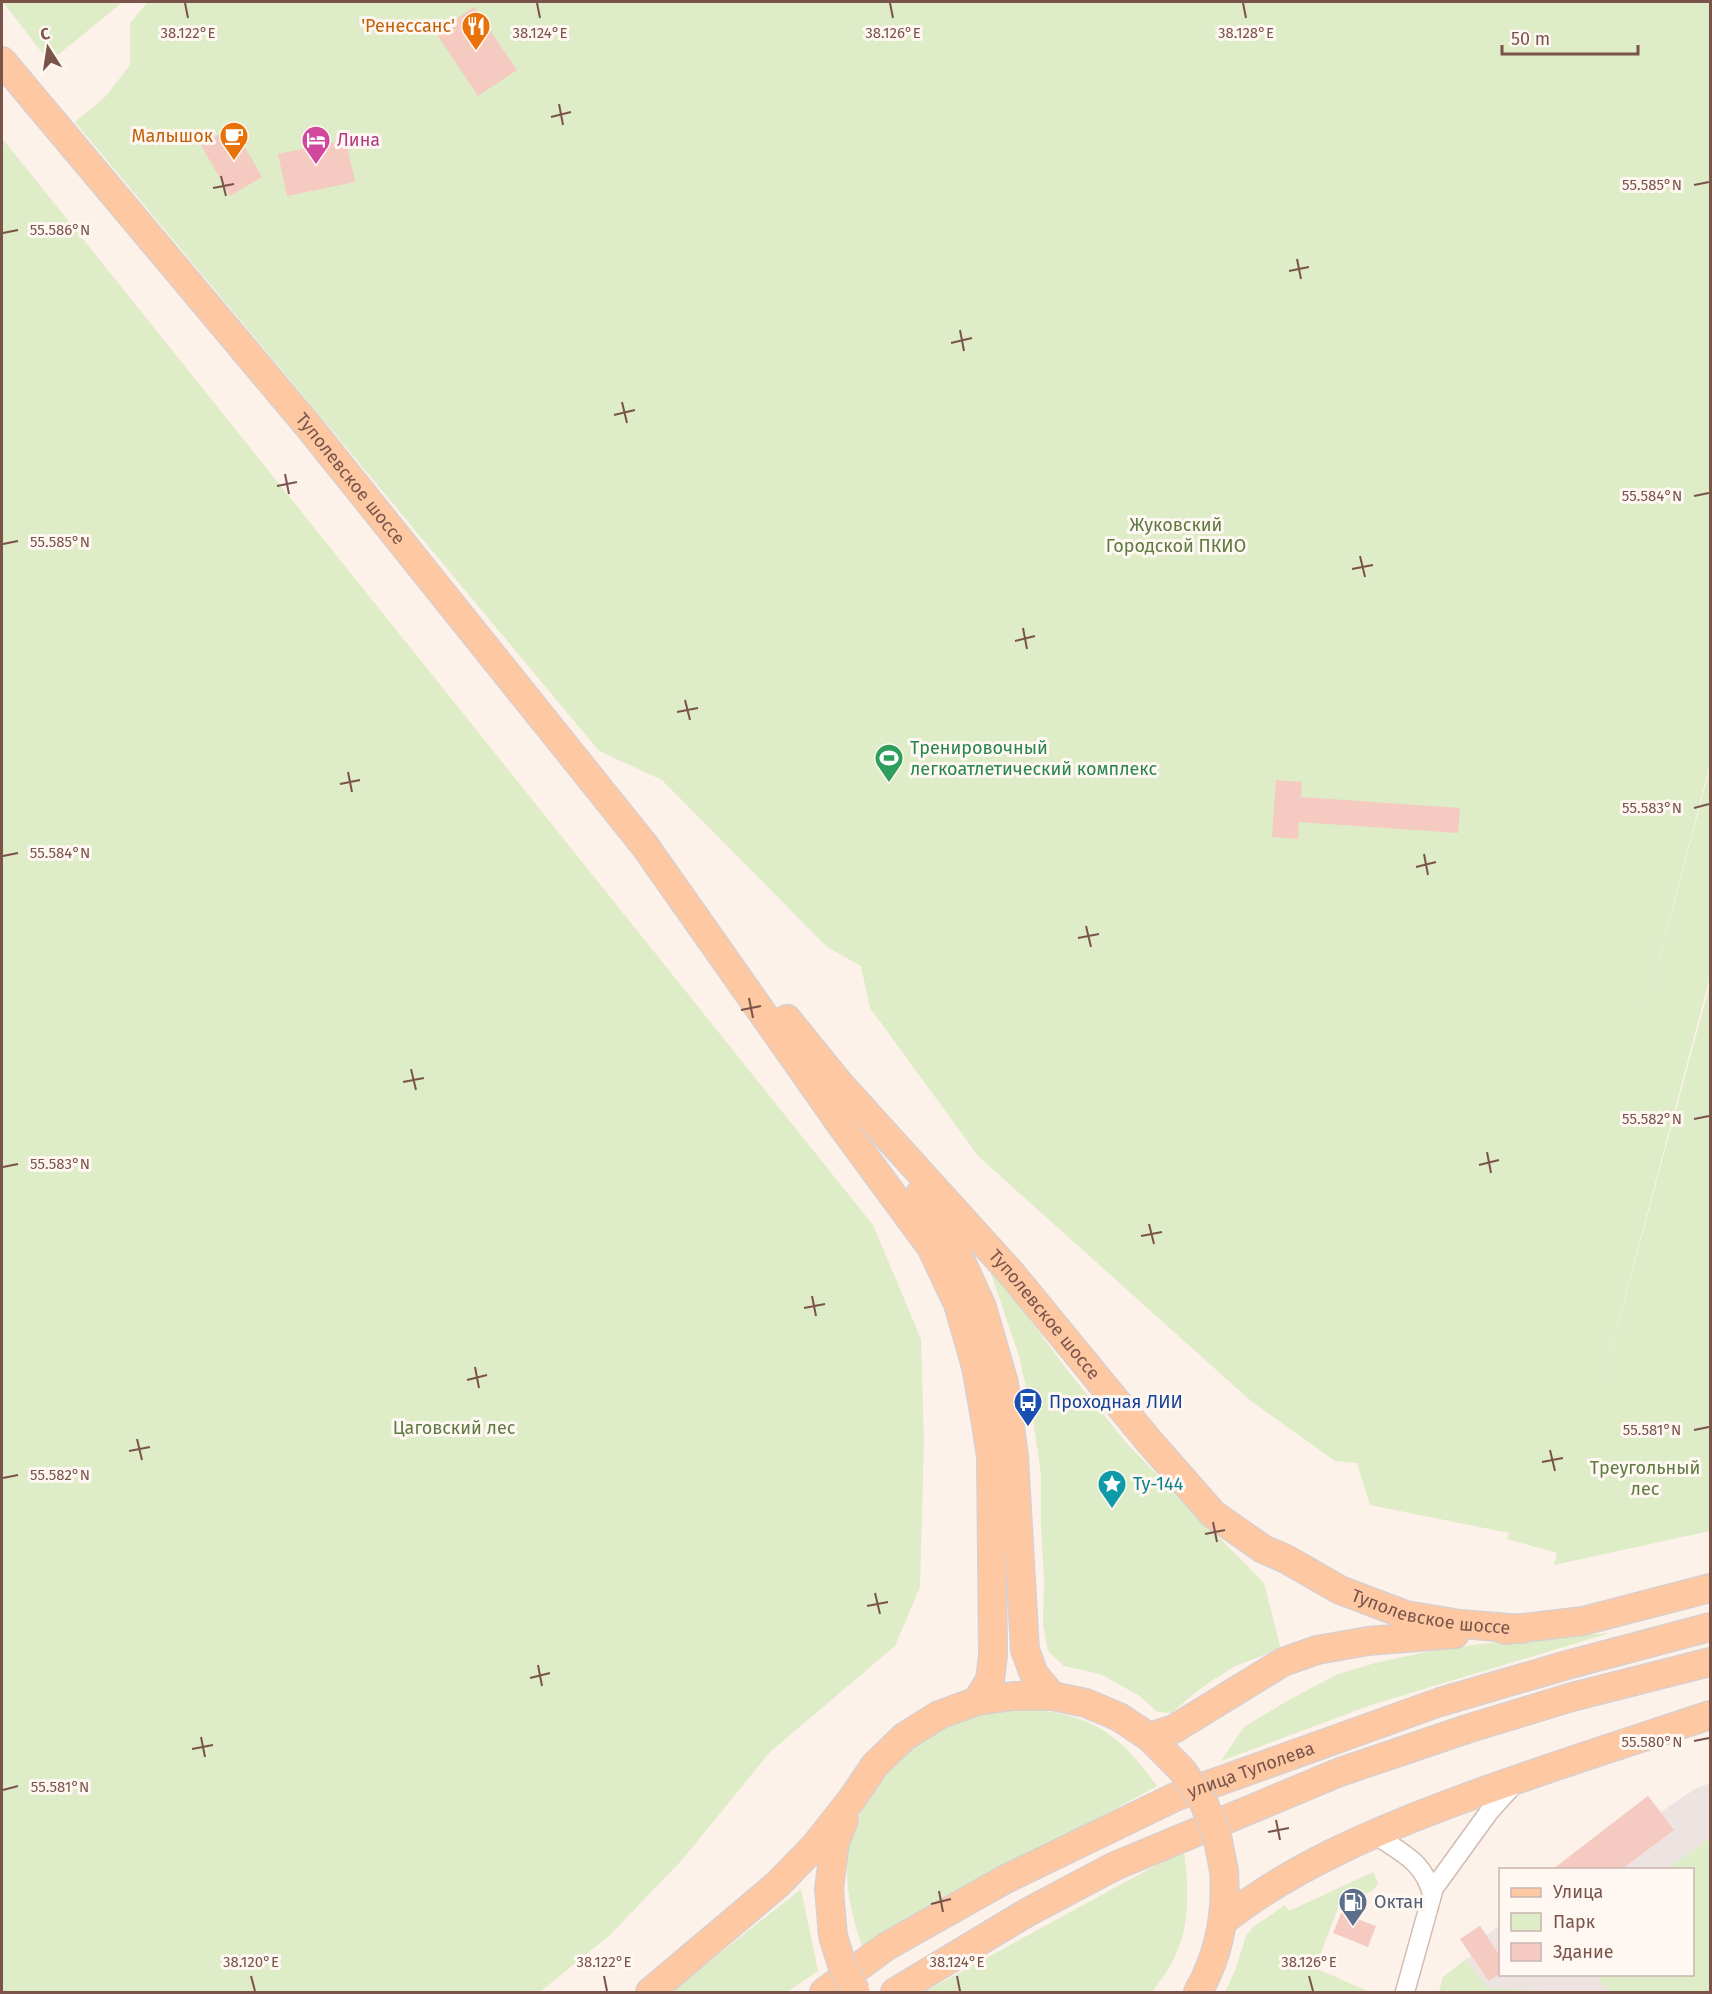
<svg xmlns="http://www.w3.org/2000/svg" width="1712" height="1994" font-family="'Fira Sans',sans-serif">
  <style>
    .industrial { fill: #ede3e0 }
    .green { fill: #deecc7 }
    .building { fill: #f4cac1 }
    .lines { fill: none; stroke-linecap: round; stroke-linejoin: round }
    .minor-casing { stroke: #d3bab1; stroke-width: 21 }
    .primary-casing { stroke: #dacfcd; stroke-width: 30 }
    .minor { stroke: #fff; stroke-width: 18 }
    .primary { stroke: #fdc8a2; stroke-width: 27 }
    .primary-bridge-casing { stroke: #dacfcd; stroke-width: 30; stroke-linecap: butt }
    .primary-bridge { stroke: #fdc8a2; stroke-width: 27 }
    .ticks { fill: none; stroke: #7a534b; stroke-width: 2 }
    .labels { text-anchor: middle; stroke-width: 6; stroke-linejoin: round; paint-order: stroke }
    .food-label { font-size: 18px; fill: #c56008; stroke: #fff7f1; text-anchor: end }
    .hotel-label { font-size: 18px; fill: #b23c85; stroke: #fff7f1; text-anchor: start }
    .street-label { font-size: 18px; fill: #7a534b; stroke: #fff7f1 }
    .park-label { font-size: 18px; fill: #5d7a40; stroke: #fff7f1 }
    .leisure-label { font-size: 18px; fill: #27864d; stroke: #fff7f1; text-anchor: start }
    .transit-label { font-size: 18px; fill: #164399; stroke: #fff7f1; text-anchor: start }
    .culture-label { font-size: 18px; fill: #0d838f; stroke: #fff7f1; text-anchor: start }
    .service-label { font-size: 18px; fill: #4e5e75; stroke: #fff7f1; text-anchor: start }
    .ticks-label { font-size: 15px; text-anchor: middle; fill: #7a534b; stroke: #fff7f1; stroke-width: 6; stroke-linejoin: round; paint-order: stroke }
  </style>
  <rect width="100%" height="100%" fill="#fdf2ea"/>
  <path class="industrial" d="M1710,1783V1992H1439L1443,1977L1471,1956L1460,1939L1480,1926L1487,1935L1500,1925V1974H1692V1870L1553,1869L1648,1796L1661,1812L1695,1789Z"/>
  <path class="green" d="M3,2H123L49,62Z
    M148,2H1710V764L1641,1028L1710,768V977L1595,1409L1710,984V1531L1554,1565L1557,1553L1507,1539L1509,1533L1370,1505L1357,1463L1335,1461L1251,1401L979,1157L870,1008L861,966L827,947L662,780L599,751L75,122L105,97L130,65V23Z
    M2,138L873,1225L921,1339L924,1442L920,1587L895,1646L770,1752L682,1860L610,1935L540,1992H2Z
    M987,1262L1068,1371L1129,1446L1264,1583L1280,1646C1263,1658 1246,1660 1229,1670C1208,1682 1189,1697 1172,1713L1157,1712L1140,1696L1100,1674L1064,1666L1048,1651L1043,1624L1044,1578L1041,1526V1475L1033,1419L1019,1356Z
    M1610,1633L1371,1705L1221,1761L1244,1727L1287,1701L1338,1674L1375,1663L1435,1650L1496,1642Z
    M1036,1710C1097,1716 1122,1738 1157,1786L862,1947C853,1918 844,1887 848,1857C856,1790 909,1734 972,1716C992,1710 1015,1711 1036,1710Z
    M1710,1838V1992H1610L1596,1975L1692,1974V1870L1667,1869Z
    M1184,1850C1191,1907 1190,1946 1152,1992H924Z
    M1373,1872L1378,1883C1371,1898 1357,1895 1344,1893L1315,1968L1370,1992H1225L1236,1968L1246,1936L1253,1927L1285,1905L1289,1911Z
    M801,1889L818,1971L787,1992H671Z
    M1466,1959L1487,1988L1544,1991L1546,1992H1439L1443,1977Z"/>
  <path class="building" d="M474,7L517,70L478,96L436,33Z
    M233,126L262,177L230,196L201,145Z
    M346,140L355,182L287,196L278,154Z
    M1276,780L1302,782L1301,797L1460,808L1458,833L1299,822L1298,839L1272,837Z
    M1648,1796L1674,1830L1622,1869H1553Z
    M1341,1913L1376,1926L1368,1947L1333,1933Z
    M1480,1926L1500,1956V1973L1489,1981L1460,1939Z"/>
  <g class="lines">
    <g class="minor-casing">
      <path id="minor" d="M1374,1834C1400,1852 1424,1861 1432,1894
        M1405,1992L1434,1888L1489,1812L1517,1781"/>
    </g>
    <g class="primary-casing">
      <g id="primary">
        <path id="s1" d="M2,61L309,427L645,846L842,1126L931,1247L958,1304L976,1367L986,1424L991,1457L993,1655L990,1680L977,1701"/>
        <path id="s2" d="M787,1019L838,1082L1011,1273L1148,1440L1213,1514L1263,1549L1286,1559L1340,1590L1406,1615L1460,1624L1522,1629"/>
        <path d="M920,1194L950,1237L982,1307L1004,1383L1014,1456L1025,1650L1034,1674L1052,1696"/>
        <path d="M1505,1630L1583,1621L1710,1588"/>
        <path d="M1149,1737L1174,1729L1283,1662L1317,1650L1368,1641L1455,1634"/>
        <path d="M1223,1921C1292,1866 1383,1828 1465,1798C1546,1768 1629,1742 1710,1715"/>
        <path d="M833,1936L829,1889L835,1842L844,1820"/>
        <path d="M650,1992L778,1884L814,1847L852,1799L875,1765L904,1737L939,1715L977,1701L1013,1696H1052L1086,1703L1119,1717L1149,1737L1182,1770"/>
        <path id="s3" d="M824,1992L887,1946L1004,1880L1175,1797L1440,1702L1567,1665L1710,1627"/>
        <path d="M895,1992L1028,1912L1115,1866L1340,1772L1467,1729L1572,1697L1710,1662"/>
        <path d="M1198,1992C1219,1955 1227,1914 1224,1871"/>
      </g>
    </g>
    <use href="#minor" class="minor"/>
    <use href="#primary" class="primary"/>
    <g class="primary-bridge-casing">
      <path id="primary-bridge" d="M1182,1770L1203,1801L1217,1835L1224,1871
        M833,1936L843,1968L856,1992"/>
    </g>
    <use href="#primary-bridge" class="primary-bridge"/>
  </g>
  <path class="ticks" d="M185,3L188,18M537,3L540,18M890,3L893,18M1243,3L1246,18M559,104L563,125M551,117L571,112M221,176L226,196M1694,185L1709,182M213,188L234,184M3,233L18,230M1297,259L1301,279M1289,271L1309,267M960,330L964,351M951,343L972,338M622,402L627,423M614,415L635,410M285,474L289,494M277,486L297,482M1694,496L1709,493M3,544L18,541M1360,556L1365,577M1352,569L1373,565M1023,628L1027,649M1015,641L1035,636M685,700L690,720M677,712L698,708M348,772L352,792M340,784L360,780M1694,808L1709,804M1424,854L1428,875M3,856L18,853M1416,867L1436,862M1086,926L1091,947M1078,938L1099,934M749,998L753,1018M741,1010L761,1006M411,1069L416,1090M403,1082L424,1078M1694,1119L1709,1116M1487,1152L1491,1173M1479,1165L1499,1160M3,1167L18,1164M1149,1224L1154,1244M1141,1236L1162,1232M812,1296L816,1316M804,1308L825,1304M475,1367L479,1388M467,1380L487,1375M1694,1430L1709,1427M137,1439L142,1460M1550,1450L1555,1471M129,1451L150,1447M1542,1462L1563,1458M3,1478L18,1475M1213,1522L1217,1542M1205,1534L1225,1530M875,1593L880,1614M867,1606L888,1602M538,1665L542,1686M530,1678L550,1673M201,1737L205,1757M1694,1741L1709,1738M192,1749L213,1745M3,1790L18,1786M1276,1820L1280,1840M1268,1832L1289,1828M939,1891L943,1912M931,1904L951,1899M251,1976L255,1991M604,1976L607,1991M957,1976L960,1991M1309,1976L1313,1991"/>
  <defs>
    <g id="restaurant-pin" transform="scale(1.5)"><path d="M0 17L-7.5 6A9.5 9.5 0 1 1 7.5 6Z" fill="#e8710a" stroke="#fff7f1"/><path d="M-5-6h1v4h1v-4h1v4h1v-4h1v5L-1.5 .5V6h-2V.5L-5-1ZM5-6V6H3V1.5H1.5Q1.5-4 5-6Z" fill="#fff"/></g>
    <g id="cafe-pin" transform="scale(1.5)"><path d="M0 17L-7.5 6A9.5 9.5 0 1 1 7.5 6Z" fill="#e8710a" stroke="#fff7f1"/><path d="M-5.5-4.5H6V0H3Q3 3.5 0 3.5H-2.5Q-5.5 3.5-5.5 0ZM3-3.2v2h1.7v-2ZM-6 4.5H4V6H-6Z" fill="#fff"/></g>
    <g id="hotel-pin" transform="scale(1.5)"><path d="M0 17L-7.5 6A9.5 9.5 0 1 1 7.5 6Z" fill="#d1479c" stroke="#fff7f1"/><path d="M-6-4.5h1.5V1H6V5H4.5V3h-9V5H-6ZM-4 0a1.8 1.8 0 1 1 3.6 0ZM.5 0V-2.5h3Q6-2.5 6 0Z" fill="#fff"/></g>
    <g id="stadium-pin" transform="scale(1.5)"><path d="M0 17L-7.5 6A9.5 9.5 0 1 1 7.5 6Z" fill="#2e9e5b" stroke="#fff7f1"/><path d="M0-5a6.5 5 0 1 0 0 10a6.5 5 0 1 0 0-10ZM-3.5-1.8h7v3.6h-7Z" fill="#fff"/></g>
    <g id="bus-pin" transform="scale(1.5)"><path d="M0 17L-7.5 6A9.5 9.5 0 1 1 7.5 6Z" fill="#1a4fb4" stroke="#fff7f1"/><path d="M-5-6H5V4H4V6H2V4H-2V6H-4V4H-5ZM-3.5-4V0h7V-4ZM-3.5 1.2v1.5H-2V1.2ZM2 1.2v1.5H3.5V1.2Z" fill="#fff"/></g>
    <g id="sight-pin" transform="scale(1.5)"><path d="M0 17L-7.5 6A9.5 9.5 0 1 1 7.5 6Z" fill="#0f9aa8" stroke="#fff7f1"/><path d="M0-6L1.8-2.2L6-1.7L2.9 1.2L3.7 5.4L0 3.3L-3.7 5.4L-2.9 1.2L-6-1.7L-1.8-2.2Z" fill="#fff"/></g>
    <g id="fuel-pin" transform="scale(1.5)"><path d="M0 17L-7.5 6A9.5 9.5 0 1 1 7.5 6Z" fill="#5c6f8a" stroke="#fff7f1"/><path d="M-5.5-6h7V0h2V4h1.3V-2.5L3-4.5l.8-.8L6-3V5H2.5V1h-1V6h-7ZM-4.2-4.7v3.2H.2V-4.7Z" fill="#fff"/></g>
  </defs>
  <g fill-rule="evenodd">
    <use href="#restaurant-pin" x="476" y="26"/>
    <use href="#cafe-pin" x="234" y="136"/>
    <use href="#hotel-pin" x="316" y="140"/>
    <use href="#stadium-pin" x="889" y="758"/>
    <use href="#bus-pin" x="1028" y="1402"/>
    <use href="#sight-pin" x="1112" y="1484"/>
    <use href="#fuel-pin" x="1353" y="1902"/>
  </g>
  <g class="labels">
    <g class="food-label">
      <text x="455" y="32">'Ренессанс'</text>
      <text x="213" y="142">Малышок</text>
    </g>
    <g class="hotel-label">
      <text x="337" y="146">Лина</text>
    </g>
    <g class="street-label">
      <text dy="6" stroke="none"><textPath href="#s1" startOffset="544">Туполевское шоссе</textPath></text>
      <text dy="6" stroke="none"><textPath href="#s2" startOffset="392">Туполевское шоссе</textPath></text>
      <text dy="6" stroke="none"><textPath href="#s2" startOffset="896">Туполевское шоссе</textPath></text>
      <text dy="6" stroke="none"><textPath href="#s3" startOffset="483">улица Туполева</textPath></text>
    </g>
    <g class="park-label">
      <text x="1176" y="531">Жуковский<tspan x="1176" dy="21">Городской ПКИО</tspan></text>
      <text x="454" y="1434">Цаговский лес</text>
      <text x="1645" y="1474">Треугольный<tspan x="1645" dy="21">лес</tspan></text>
    </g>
    <g class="leisure-label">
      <text x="910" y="754">Тренировочный<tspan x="910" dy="21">легкоатлетический комплекс</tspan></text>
    </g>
    <g class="transit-label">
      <text x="1049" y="1408">Проходная ЛИИ</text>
    </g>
    <g class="culture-label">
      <text x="1133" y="1490">Ty-144</text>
    </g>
    <g class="service-label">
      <text x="1374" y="1908">Октан</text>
    </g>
  </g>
  <g class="ticks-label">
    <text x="188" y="38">38.122°E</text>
    <text x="540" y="38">38.124°E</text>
    <text x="893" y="38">38.126°E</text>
    <text x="1246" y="38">38.128°E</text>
    <text x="1652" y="190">55.585°N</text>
    <text x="60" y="235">55.586°N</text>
    <text x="1652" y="501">55.584°N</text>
    <text x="60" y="547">55.585°N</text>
    <text x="1652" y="813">55.583°N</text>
    <text x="60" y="858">55.584°N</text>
    <text x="1652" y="1124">55.582°N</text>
    <text x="60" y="1169">55.583°N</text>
    <text x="1652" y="1435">55.581°N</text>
    <text x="60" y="1480">55.582°N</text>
    <text x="1652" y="1747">55.580°N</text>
    <text x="60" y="1792">55.581°N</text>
    <text x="251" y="1967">38.120°E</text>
    <text x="604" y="1967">38.122°E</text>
    <text x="957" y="1967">38.124°E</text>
    <text x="1309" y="1967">38.126°E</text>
  </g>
  <rect width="1712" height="1994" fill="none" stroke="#7a534b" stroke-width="6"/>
  <rect x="1499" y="1868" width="195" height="108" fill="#fff7f1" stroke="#cab5af" stroke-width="1.5"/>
  <rect x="1511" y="1888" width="30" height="9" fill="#fdc8a2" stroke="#cab5af" stroke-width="1.5"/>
  <text x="1553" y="1898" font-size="18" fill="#7a534b">Улица</text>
  <rect x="1511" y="1913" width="30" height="18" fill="#deecc7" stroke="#cab5af" stroke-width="1.5"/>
  <text x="1553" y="1928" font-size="18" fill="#7a534b">Парк</text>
  <rect x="1511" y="1943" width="30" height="18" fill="#f4cac1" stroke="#cab5af" stroke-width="1.5"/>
  <text x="1553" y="1958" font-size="18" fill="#7a534b">Здание</text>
  <g transform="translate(48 48) rotate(348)" stroke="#fff7f1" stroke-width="4.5" paint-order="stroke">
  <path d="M0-4.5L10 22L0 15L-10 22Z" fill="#7a534b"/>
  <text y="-9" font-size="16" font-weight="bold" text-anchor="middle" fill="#7a534b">С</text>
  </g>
  <path d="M1502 45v9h136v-9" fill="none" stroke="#7a534b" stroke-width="3"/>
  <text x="1511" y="45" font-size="18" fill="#7a534b" stroke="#fff7f1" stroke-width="4.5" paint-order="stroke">50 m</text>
</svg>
